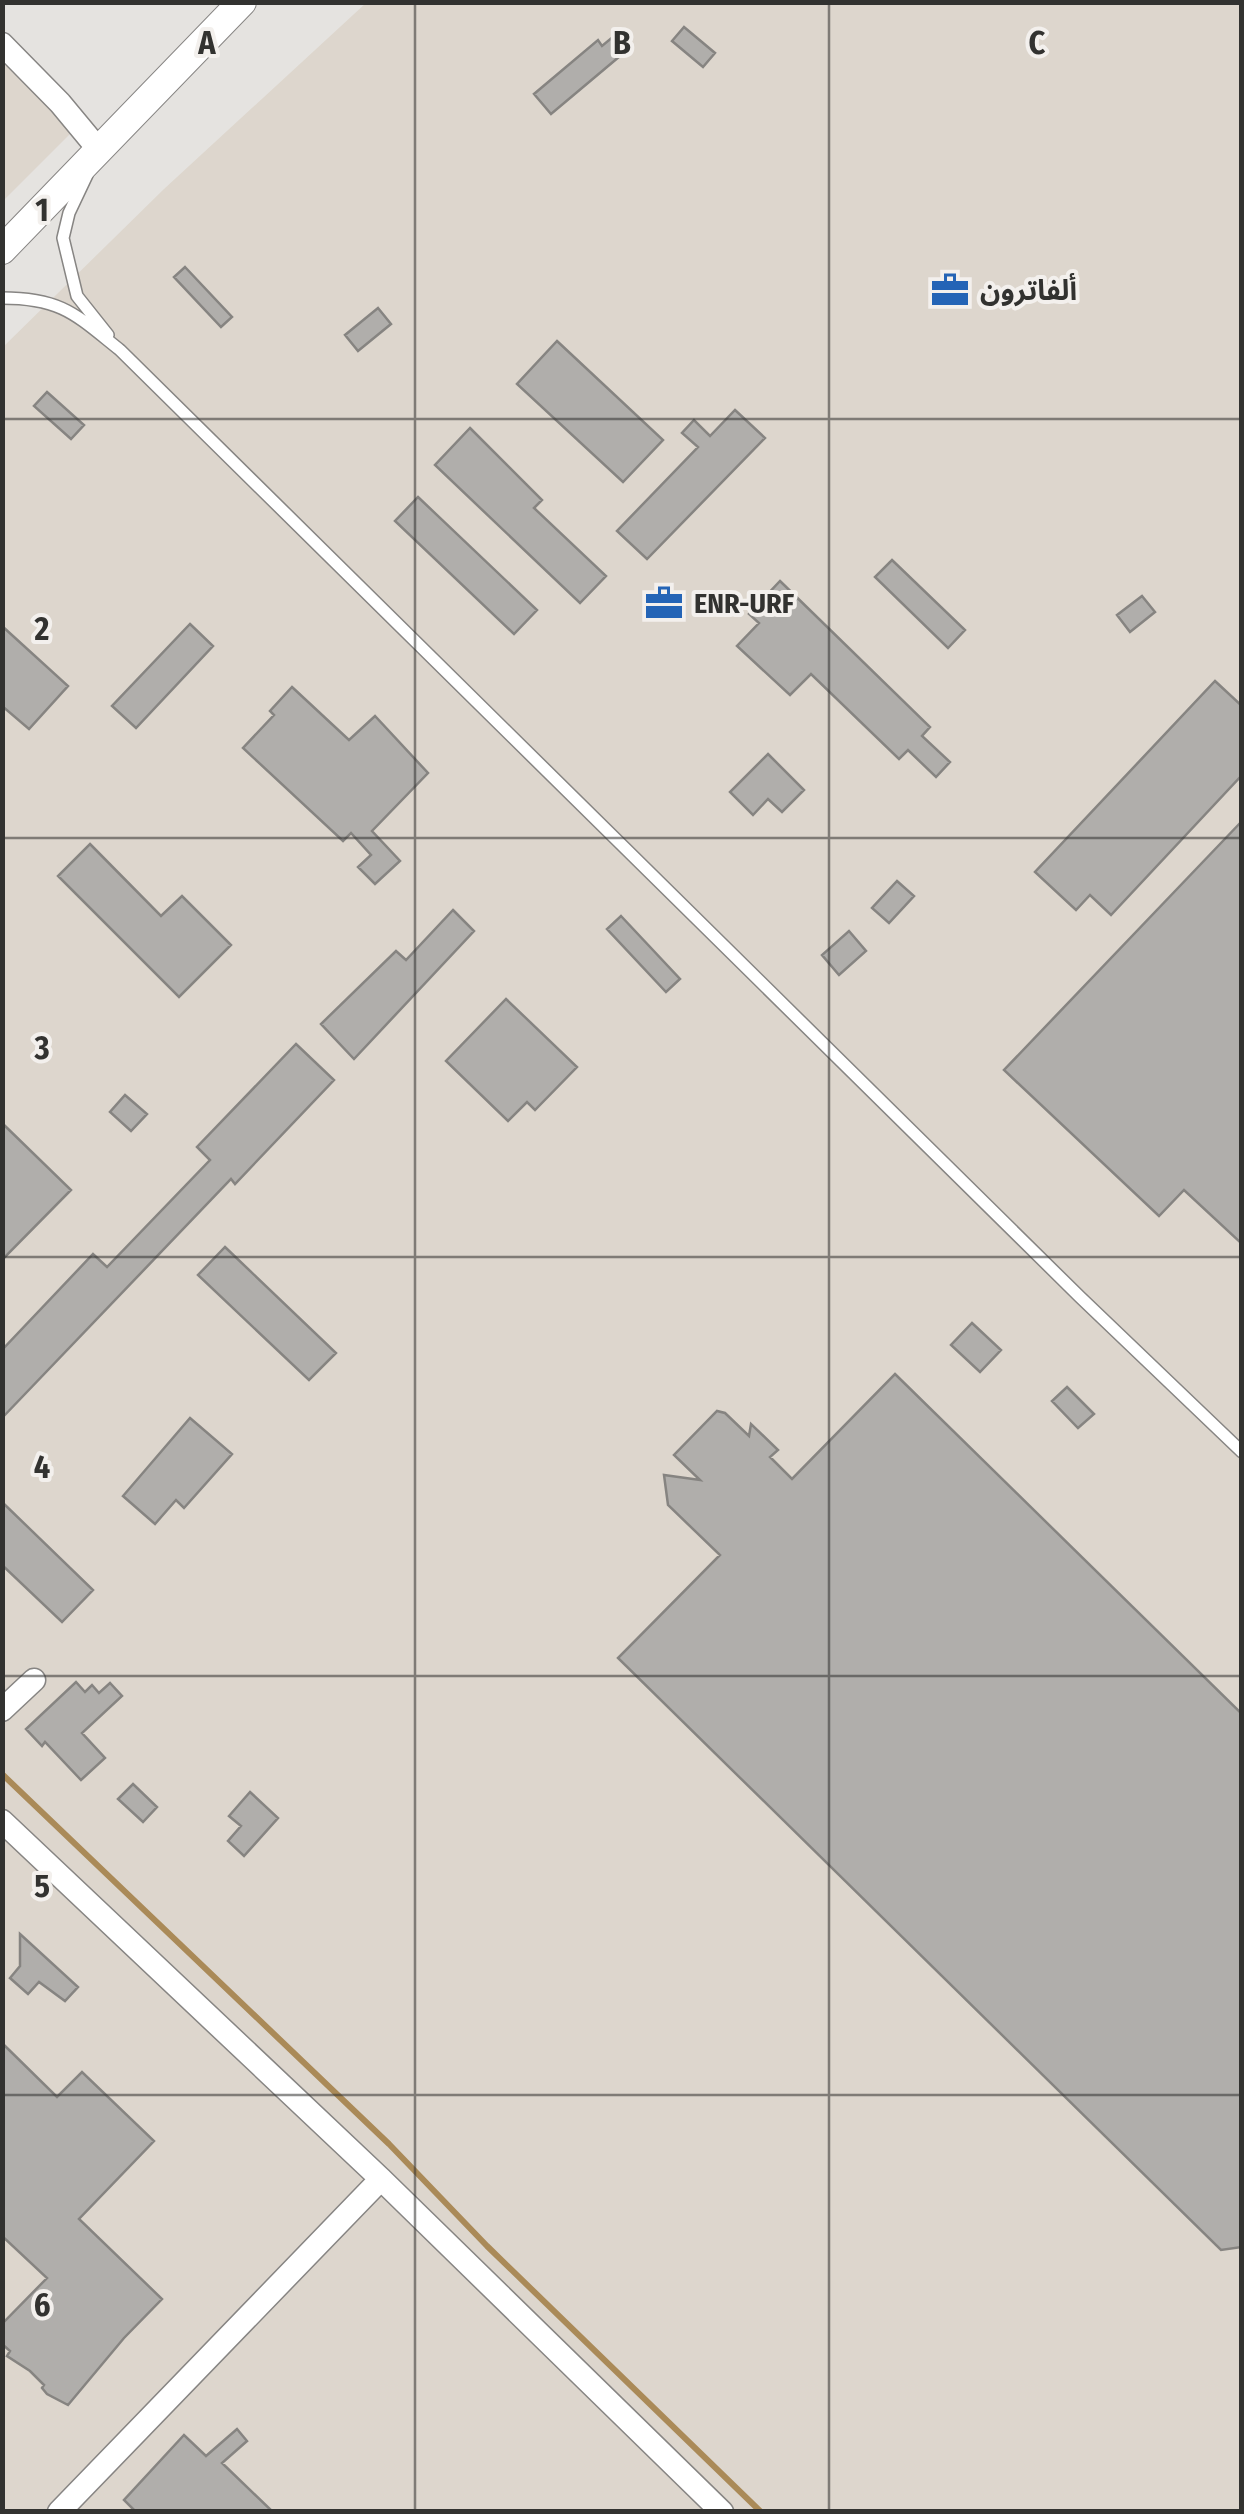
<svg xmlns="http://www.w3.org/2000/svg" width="1244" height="2514" font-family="'Fira Sans Condensed','Noto Sans Arabic',sans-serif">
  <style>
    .built { fill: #ddd6cd }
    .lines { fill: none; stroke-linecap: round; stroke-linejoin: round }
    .stream { stroke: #aa8a58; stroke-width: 6 }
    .building { fill: #b0aeab; stroke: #868481; stroke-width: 2.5 }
    .service-casing { stroke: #878583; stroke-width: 14 }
    .minor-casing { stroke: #878583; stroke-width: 25 }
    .tertiary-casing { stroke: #878583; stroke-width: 30 }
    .service { stroke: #fff; stroke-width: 11 }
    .minor { stroke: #fff; stroke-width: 22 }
    .tertiary { stroke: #fff; stroke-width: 28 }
    .grid { fill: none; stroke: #323230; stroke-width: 2.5; stroke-opacity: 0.55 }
    .labels { text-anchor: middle; stroke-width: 8; stroke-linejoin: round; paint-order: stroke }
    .poi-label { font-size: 28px; font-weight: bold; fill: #323230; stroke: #f3f0ed; text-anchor: start }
    .grid-label { font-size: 32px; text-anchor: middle; font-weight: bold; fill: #323230; stroke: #f3f0ed; stroke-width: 8; stroke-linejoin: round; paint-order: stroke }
  </style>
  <rect width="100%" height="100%" fill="#e5e3e0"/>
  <path class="built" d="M366,3H1241V2511L3,2512V347L164,189Z
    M2,60L76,128L3,201H2Z"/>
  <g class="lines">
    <path class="stream" d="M2,1774L389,2144L487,2246L761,2512"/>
  </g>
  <path class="building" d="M684,27L715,53L703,67L672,41Z
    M614,36L626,51L551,114L534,94L598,40L602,46Z
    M185,267L232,317L221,327L174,277Z
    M378,308L391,324L358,351L345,335Z
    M557,341L663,440L623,482L517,384Z
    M47,392L84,425L71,439L34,406Z
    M735,410L765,438L647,559L617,531L698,447L682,433L694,420L710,436Z
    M470,428L542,500L534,508L606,576L580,603L435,465Z
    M418,497L537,610L514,634L395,521Z
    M892,560L965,630L948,648L875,577Z
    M780,581L930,727L922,736L950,762L936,777L908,750L899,759L811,674L790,695L737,646L759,623L749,614Z
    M1142,596L1155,612L1130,632L1117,615Z
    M190,624L213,646L136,728L112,706Z
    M2,626L68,686L29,729L2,706Z
    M1215,681L1242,706V775L1111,915L1090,895L1076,910L1035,872Z
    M292,687L349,740L375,716L428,773L372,831L400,861L375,884L358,867L371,855L351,833L343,841L243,748L274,715L270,711Z
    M768,754L804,790L782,812L768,799L753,815L730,792Z
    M1242,821V1244L1184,1190L1159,1216L1004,1070Z
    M90,844L161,916L182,896L231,945L179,997L58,876Z
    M897,881L914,896L889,923L872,908Z
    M453,910L474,931L354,1059L321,1024L396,951L406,960Z
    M621,916L680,979L666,992L607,929Z
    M849,931L866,951L839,975L822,955Z
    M506,999L577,1067L535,1110L527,1102L508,1121L446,1061Z
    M296,1044L334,1080L235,1184L231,1179L2,1418V1350L93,1254L107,1267L210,1160L197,1147Z
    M125,1095L147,1114L131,1131L110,1112Z
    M2,1123L71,1190L2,1260Z
    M225,1247L336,1353L309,1380L198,1275Z
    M972,1323L1001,1350L980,1372L951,1345Z
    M895,1374L1242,1714V2247L1221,2250L618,1658L720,1555L668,1505L664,1475L700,1480L674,1455L717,1411L725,1413L749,1436L751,1424L778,1450L770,1457L792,1479Z
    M1067,1387L1094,1414L1078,1428L1052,1401Z
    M190,1418L232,1454L184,1508L176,1500L155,1524L123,1496Z
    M2,1502L93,1590L62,1622L2,1565Z
    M76,1682L85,1692L92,1685L99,1693L110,1683L122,1696L82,1733L105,1758L81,1780L45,1742L42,1746L26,1729Z
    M133,1784L157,1807L143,1822L118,1799Z
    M250,1792L278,1818L244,1856L228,1841L241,1826L229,1816Z
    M20,1934L78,1987L65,2001L39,1982L28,1994L10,1978L20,1966Z
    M2,2043L57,2097L82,2072L154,2141L79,2219L162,2299L124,2338L68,2405L47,2394L42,2388L44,2385L30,2371L7,2356L10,2351L2,2344V2324L47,2278L2,2236Z
    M237,2429L247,2441L222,2463L273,2512H136L124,2500L184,2435L206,2456Z"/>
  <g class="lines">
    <g class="service-casing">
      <path id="service" d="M87,175L69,213L63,238L77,296L108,335
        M2,298C62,298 76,315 120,350L1080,1297L1242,1452"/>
    </g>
    <g class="minor-casing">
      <path id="minor" d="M2,44L60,103L99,150
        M2,1710L34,1680
        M2,1821L381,2179L722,2512
        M59,2512L381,2179"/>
    </g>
    <g class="tertiary-casing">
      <path id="tertiary" d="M2,250L242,2"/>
    </g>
    <use href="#service" class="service"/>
    <use href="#minor" class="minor"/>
    <use href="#tertiary" class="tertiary"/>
  </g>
  <path class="grid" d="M415,2V2512M829,2V2512M2,419H1242M2,838H1242M2,1257H1242M2,1676H1242M2,2095H1242"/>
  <defs>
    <g id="office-bare" transform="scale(3)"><path d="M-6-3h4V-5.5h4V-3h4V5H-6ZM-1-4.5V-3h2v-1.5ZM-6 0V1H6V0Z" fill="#2464b6" stroke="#f3f0ed" stroke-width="2.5" paint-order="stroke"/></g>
  </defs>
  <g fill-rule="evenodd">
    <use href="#office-bare" x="950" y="290"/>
    <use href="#office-bare" x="664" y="603"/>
  </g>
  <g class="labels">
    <g class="poi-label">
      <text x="980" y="300">ألفاترون</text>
      <text x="694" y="613">ENR-URF</text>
    </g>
  </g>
  <g class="grid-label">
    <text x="207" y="54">A</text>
    <text x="622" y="54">B</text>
    <text x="1037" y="54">C</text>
    <text x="42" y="221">1</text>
    <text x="42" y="640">2</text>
    <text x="42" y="1059">3</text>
    <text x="42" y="1478">4</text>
    <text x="42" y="1897">5</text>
    <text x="42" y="2316">6</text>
  </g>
  <rect width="1244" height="2514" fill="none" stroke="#323230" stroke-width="10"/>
</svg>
